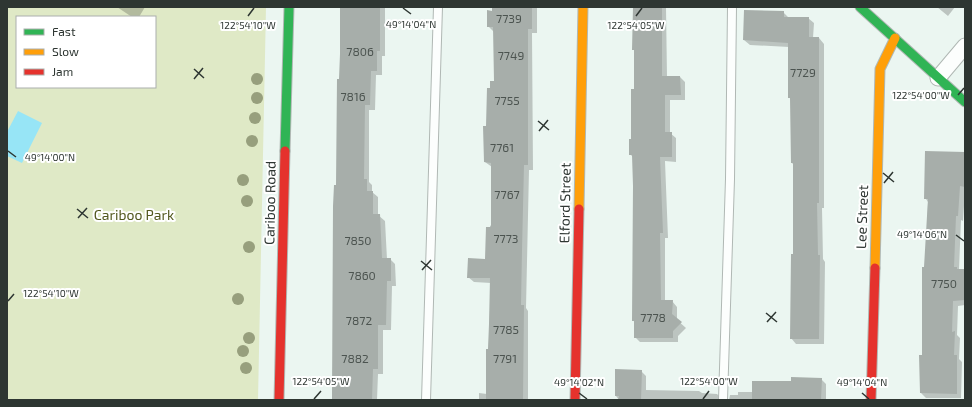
<svg xmlns="http://www.w3.org/2000/svg" width="972" height="407" font-family="'Exo 2',sans-serif">
  <style>
    .green { fill: #dfe9c6; fill-rule: evenodd }
    .water { fill: #97e5f6 }
    .shadow { fill: #0003 }
    .building { fill: #a7aeaa }
    .lines { fill: none; stroke-linecap: round; stroke-linejoin: round }
    .lane-casing { stroke: #b0b8b4; stroke-width: 10 }
    .street-casing { stroke: #b0b8b4; stroke-width: 17 }
    .fast-casing { stroke: #b0b8b4; stroke-width: 11 }
    .slow-casing { stroke: #b0b8b4; stroke-width: 11 }
    .jam-casing { stroke: #b0b8b4; stroke-width: 11 }
    .lane { stroke: #fcfefd; stroke-width: 8 }
    .street { stroke: #fcfefd; stroke-width: 15 }
    .fast { stroke: #30b455; stroke-width: 9 }
    .slow { stroke: #ff9f0a; stroke-width: 9 }
    .jam { stroke: #e5322d; stroke-width: 9 }
    .tree { fill: #979f7d }
    .ticks { fill: none; stroke: #2e3632; stroke-width: 1.5 }
    .labels { text-anchor: middle; stroke-width: 4; stroke-linejoin: round; paint-order: stroke }
    .number-label { font-size: 12px; fill: #4c5450 }
    .street-label { font-size: 14px; fill: #2e3632; stroke: #fff }
    .park-label { font-size: 14px; fill: #52581e; stroke: #fff }
    .ticks-label { font-size: 10px; text-anchor: middle; fill: #2e3632; stroke: #fff; stroke-width: 4; stroke-linejoin: round; paint-order: stroke }
  </style>
  <rect width="100%" height="100%" fill="#ebf6f1"/>
  <path class="green" d="M7,7H266L258,400H7ZM17,17H155V87H17Z"/>
  <path class="water" d="M18,111L42,123L22,163L7,156V132Z"/>
  <path class="shadow" d="M117,7H145L139,17H132Z
    M342,7H385V56H382V75H376L375,110H369V182L372,185V192L378,197V215L385,221L387,259H390L395,264L396,286H392L391,330H383V374H378L377,400H332Z
    M493,7H537V33H532L533,170H529L526,308L528,311V400H479V393L487,394L491,283L474,282L468,277L486,260L492,225V167L485,162L487,127L491,89L495,82L494,32L488,26Z
    M633,7H666L667,77H680L685,82V100H670V133L676,138V162L665,161L668,238H665V301H672L677,307V320L686,328L678,336V342H640L635,337V323L633,320V157L630,154L635,90Z
    M937,7H955L948,16Z
    M783,12L788,17L808,18L814,23L813,38H819L824,44V208H822L823,259L825,262L824,344H796L791,338L794,255V165L792,163L791,100L789,97V47L750,45L744,40Z
    M965,153V191L963,221L961,220L959,270H965V305L958,306L957,335L960,338L959,359L962,362L961,398H926L921,393L928,202L926,199Z
    M641,371L646,376V390L699,391L702,393L717,394L723,400H619L616,396Z
    M821,379L826,384V400H729L730,395H738V392H753L792,382Z"/>
  <path class="building" d="M340,7H380V51H377V71H371L370,105H365L364,179H367V191H373V214H380L382,258H391V281H387L386,325H378V369H373L372,400H332L333,206L334,185H336L337,79H339L340,54Z
    M492,7H532V29H528V165H524L522,250L521,305H524L523,400H486V349H488L489,324L490,278H467L468,258L485,259L486,227H490L491,225V163L484,162L483,126H486L487,88H490V81H494L493,27H487V10L492,11Z
    M633,7H662V76H680L681,95H665V132H672V157H660L663,233H660L661,300H673L672,314L682,322L673,331V338H634V321H632L633,186L632,155H629V139H631V89H634V50H632Z
    M744,10L784,11V17H809V37H819V203H817L818,255H820L819,339H790L791,254H793V163H791L790,98H788V43L743,40Z
    M925,151L965,152V187L960,186L958,216H956L954,267H957V269H965V300L953,301L952,332L955,331L954,355H957V394L920,393L919,355H922V267H924L928,199H924Z
    M615,369L642,370L641,400H618L619,396H615Z
    M791,377L822,378L821,400H752V381H791Z"/>
  <g class="lines">
    <g class="lane-casing">
      <path id="lane" d="M426,400L438,7
        M723,400L730,179L732,7"/>
    </g>
    <g class="street-casing">
      <path id="street" d="M938,78L965,46"/>
    </g>
    <g class="fast-casing">
      <path id="fast" d="M860,7L965,102
        M285,151L289,7"/>
    </g>
    <g class="slow-casing">
      <path id="slow" d="M579,209L583,7
        M875,268L880,69L895,38"/>
    </g>
    <g class="jam-casing">
      <path id="jam" d="M279,400L285,151
        M575,400L579,209
        M871,400L875,268"/>
    </g>
    <use href="#lane" class="lane"/>
    <use href="#street" class="street"/>
    <use href="#fast" class="fast"/>
    <use href="#slow" class="slow"/>
    <use href="#jam" class="jam"/>
  </g>
  <g class="tree">
    <circle cx="257" cy="79" r="6"/>
    <circle cx="257" cy="98" r="6"/>
    <circle cx="255" cy="118" r="6"/>
    <circle cx="252" cy="141" r="6"/>
    <circle cx="243" cy="180" r="6"/>
    <circle cx="247" cy="201" r="6"/>
    <circle cx="249" cy="247" r="6"/>
    <circle cx="238" cy="299" r="6"/>
    <circle cx="249" cy="338" r="6"/>
    <circle cx="243" cy="351" r="6"/>
    <circle cx="246" cy="368" r="6"/>
  </g>
  <path class="ticks" d="M403,8L411,14M248,16L254,8M636,16L642,8M194,69L204,78M194,79L203,68M958,95L964,88M538,121L549,130M539,131L548,120M8,151L16,157M883,173L894,182M884,183L893,172M77,209L88,218M78,218L87,208M956,235L964,241M421,261L432,270M422,270L431,260M8,301L14,294M766,313L777,322M767,322L776,312M579,393L587,399M862,393L869,399M314,399L321,391M703,399L709,391"/>
  <g class="labels">
    <g class="number-label">
      <text x="509" y="23">7739</text>
      <text x="360" y="56">7806</text>
      <text x="511" y="60">7749</text>
      <text x="803" y="77">7729</text>
      <text x="353" y="101">7816</text>
      <text x="507" y="105">7755</text>
      <text x="502" y="152">7761</text>
      <text x="507" y="199">7767</text>
      <text x="506" y="243">7773</text>
      <text x="358" y="245">7850</text>
      <text x="362" y="280">7860</text>
      <text x="944" y="288">7750</text>
      <text x="653" y="322">7778</text>
      <text x="359" y="325">7872</text>
      <text x="506" y="334">7785</text>
      <text x="355" y="363">7882</text>
      <text x="505" y="363">7791</text>
    </g>
    <g class="street-label">
      <text transform="translate(270 203) rotate(-89)" y="5">Cariboo Road</text>
      <text transform="translate(565 203) rotate(-89)" y="5">Elford Street</text>
      <text transform="translate(862 217) rotate(-88)" y="5">Lee Street</text>
    </g>
    <g class="park-label">
      <text x="134" y="220">Cariboo Park</text>
    </g>
  </g>
  <g class="ticks-label">
    <text x="411" y="28">49°14'04"N</text>
    <text x="248" y="29">122°54'10"W</text>
    <text x="636" y="29">122°54'05"W</text>
    <text x="921" y="99">122°54'00"W</text>
    <text x="50" y="161">49°14'00"N</text>
    <text x="922" y="238">49°14'06"N</text>
    <text x="51" y="297">122°54'10"W</text>
    <text x="321" y="385">122°54'05"W</text>
    <text x="709" y="385">122°54'00"W</text>
    <text x="579" y="386">49°14'02"N</text>
    <text x="862" y="386">49°14'04"N</text>
  </g>
  <rect width="972" height="407" fill="none" stroke="#2e3632" stroke-width="16"/>
  <rect x="16" y="16" width="140" height="72" fill="#ffffff" stroke="#abafad"/>
  <rect x="24" y="29" width="20" height="6" fill="#30b455" stroke="#abafad"/>
  <text x="52" y="36" font-size="12" fill="#2e3632">Fast</text>
  <rect x="24" y="49" width="20" height="6" fill="#ff9f0a" stroke="#abafad"/>
  <text x="52" y="56" font-size="12" fill="#2e3632">Slow</text>
  <rect x="24" y="69" width="20" height="6" fill="#e5322d" stroke="#abafad"/>
  <text x="52" y="76" font-size="12" fill="#2e3632">Jam</text>
</svg>
